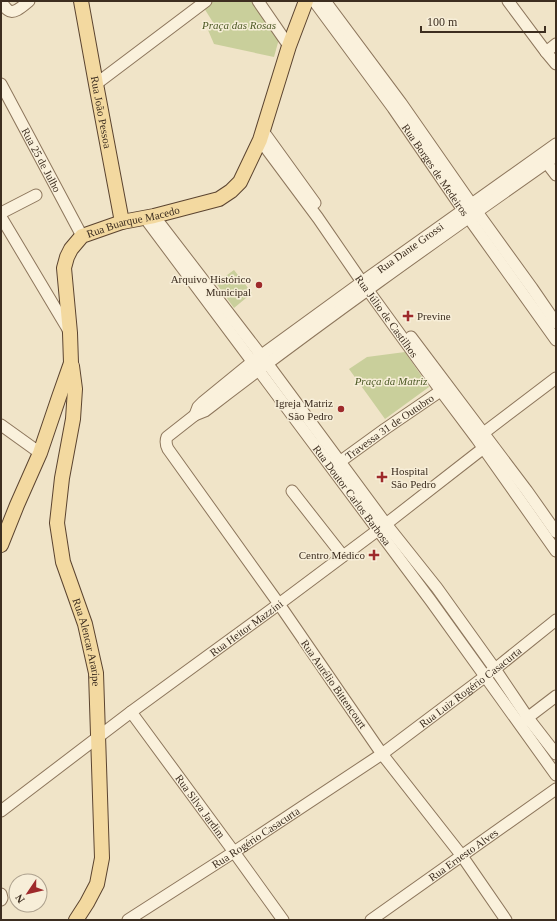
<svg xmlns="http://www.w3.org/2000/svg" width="557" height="921" font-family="Georgia,serif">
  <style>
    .green { fill: #c9cf9b }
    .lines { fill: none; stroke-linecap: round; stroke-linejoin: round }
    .minor-casing { stroke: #8d765c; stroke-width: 13 }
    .major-casing { stroke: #5b4430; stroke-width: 16 }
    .minor { stroke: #faf1dc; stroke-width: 11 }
    .major { stroke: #f3d9a0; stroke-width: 14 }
    .poi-dot { fill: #9e2a2b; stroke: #f7eed8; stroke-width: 1.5 }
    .labels { text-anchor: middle; stroke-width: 3; stroke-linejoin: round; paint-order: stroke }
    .park-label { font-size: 11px; font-style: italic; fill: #4d5a26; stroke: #f7eed8 }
    .street-label { font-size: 11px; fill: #3d2e20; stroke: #f7eed8 }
    .poi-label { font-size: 11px; fill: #3d2e20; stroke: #f7eed8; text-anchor: end }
  </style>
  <rect width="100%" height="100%" fill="#f0e4c8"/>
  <path class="green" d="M212,1H254L279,39L274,57L214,44L208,30L214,24L204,8Z
    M234,270L252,293L234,308L216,283Z
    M405,352L429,387L385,419L349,369L367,357Z"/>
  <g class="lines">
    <g class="minor-casing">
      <g id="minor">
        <path d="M258,1L289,46"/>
        <path id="s1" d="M314,1L393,108L463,210L556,340"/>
        <path d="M325,1L401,103L477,212L532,288L556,323"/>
        <path d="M508,1L546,52L556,64"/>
        <path d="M1,2C3,4 5,8 8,10C14,15 24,5 29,1"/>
        <path d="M546,52L556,44"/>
        <path id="s2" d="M1,84L82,236"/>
        <path d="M96,84L206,1"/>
        <path d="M263,131L315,203"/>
        <path id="s3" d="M260,140L318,218L362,282L441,391L477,439L556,551"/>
        <path d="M543,158L556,175"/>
        <path d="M1,213L36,195"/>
        <path d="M154,216L267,363L386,524L437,588L495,669L528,718L556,754"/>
        <path d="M1,217L69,331"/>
        <path id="s4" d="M145,218L431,601L556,775"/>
        <path d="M411,337L527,491L556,532"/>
        <path id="s5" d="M195,415L198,407L203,402L252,362L362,282L556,144"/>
        <path d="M1,425L40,453"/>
        <path d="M477,438L556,378"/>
        <path id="s6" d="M334,466L385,429L445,388"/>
        <path d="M292,491L343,556"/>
        <path id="s7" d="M131,712L234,852L283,920"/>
        <path d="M522,722L556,696"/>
        <path id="s8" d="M1,811L131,712L279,604L386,524L490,443"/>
        <path d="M1,894L2,898L1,900"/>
        <path id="s9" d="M128,920L234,852L382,754L495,669L556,620"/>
        <path id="s10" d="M371,920L556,789"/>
        <path d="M506,920L462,856L382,754L279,604L168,449C166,445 165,442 167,437L195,415L205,411C319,323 438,239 556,156"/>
      </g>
    </g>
    <g class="major-casing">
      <g id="major">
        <path id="s11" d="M81,1L96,84L122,222"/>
        <path id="s12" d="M72,366L75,389L73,419L62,478L57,523L63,562L85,624L96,673L102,858L97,884L87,903L76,920"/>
        <path id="s13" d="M1,545L17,505L40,453L59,397L71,363L70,333L64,268L67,257L71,249L82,236L122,222L154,216L219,199L231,191L240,182L260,140L289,46L306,1"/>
      </g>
    </g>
    <use href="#minor" class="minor"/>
    <use href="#major" class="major"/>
  </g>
  <g class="poi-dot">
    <circle cx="259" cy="285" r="4"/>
    <path d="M406 310h4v4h4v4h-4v4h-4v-4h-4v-4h4z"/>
    <circle cx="341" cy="409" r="4"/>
    <path d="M380 471h4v4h4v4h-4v4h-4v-4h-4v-4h4z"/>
    <path d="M372 549h4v4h4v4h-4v4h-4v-4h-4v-4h4z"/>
  </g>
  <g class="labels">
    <g class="park-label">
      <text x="239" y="29">Praça das Rosas</text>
      <text x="391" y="385">Praça da Matriz</text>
    </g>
    <g class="street-label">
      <text dy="4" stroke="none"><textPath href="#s11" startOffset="113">Rua João Pessoa</textPath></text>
      <text dy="4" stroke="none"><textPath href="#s2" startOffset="86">Rua 25 de Julho</textPath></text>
      <text dy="4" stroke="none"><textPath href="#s1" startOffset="208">Rua Borges de Medeiros</textPath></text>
      <text dy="4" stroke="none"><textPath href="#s13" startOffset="381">Rua Buarque Macedo</textPath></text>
      <text dy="4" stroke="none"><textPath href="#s5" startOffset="274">Rua Dante Grossi</textPath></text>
      <text dy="4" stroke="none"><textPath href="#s3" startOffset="217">Rua Júlio de Castilhos</textPath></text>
      <text dy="4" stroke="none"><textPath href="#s6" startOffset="68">Travessa 31 de Outubro</textPath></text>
      <text dy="4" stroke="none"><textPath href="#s4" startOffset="346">Rua Doutor Carlos Barbosa</textPath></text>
      <text dy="4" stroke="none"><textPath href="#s8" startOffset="306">Rua Heitor Mazzini</textPath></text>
      <text dy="4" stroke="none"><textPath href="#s12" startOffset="282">Rua Alencar Araripe</textPath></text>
      <text transform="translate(334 684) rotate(55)" y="4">Rua Aurélio Bittencourt</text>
      <text dy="4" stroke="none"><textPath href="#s9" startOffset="414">Rua Luiz Rogério Casacurta</textPath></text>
      <text dy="4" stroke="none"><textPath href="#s7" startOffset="117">Rua Silva Jardim</textPath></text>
      <text dy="4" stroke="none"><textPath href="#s9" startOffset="152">Rua Rogério Casacurta</textPath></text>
      <text dy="4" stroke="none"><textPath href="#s10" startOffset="113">Rua Ernesto Alves</textPath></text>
    </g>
    <g class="poi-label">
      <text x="251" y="283">Arquivo Histórico<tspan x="251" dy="13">Municipal</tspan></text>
      <text x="417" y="320" text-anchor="start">Previne</text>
      <text x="333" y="407">Igreja Matriz<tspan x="333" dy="13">São Pedro</tspan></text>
      <text x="391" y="475" text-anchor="start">Hospital<tspan x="391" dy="13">São Pedro</tspan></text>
      <text x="365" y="559">Centro Médico</text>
    </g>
  </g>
  <rect width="557" height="921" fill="none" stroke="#3d2e20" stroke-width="4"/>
  <g transform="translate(28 893) rotate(235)"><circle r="19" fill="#f7eed8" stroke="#ada18e"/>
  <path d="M0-3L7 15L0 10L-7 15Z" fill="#9e2a2b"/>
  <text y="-6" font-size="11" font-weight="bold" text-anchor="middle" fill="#3d2e20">N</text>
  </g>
  <path d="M421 26v6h124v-6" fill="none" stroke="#3d2e20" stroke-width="2"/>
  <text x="427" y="26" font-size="12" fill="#3d2e20" stroke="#f7eed8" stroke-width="3" paint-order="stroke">100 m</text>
</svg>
